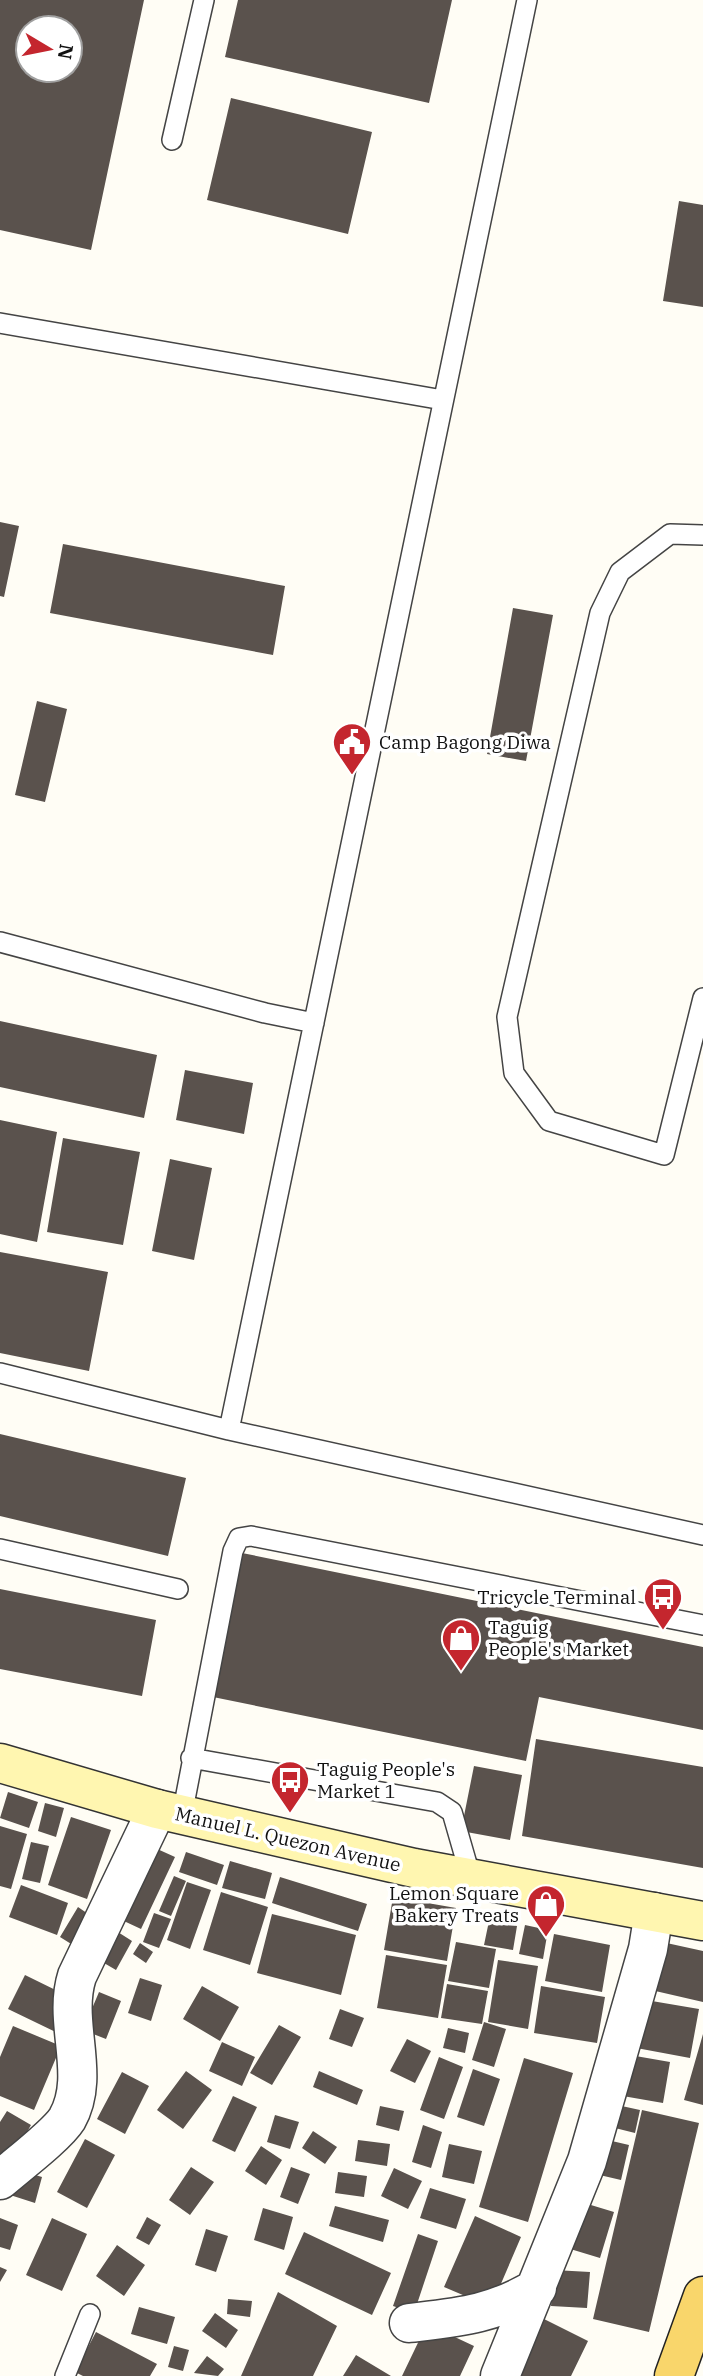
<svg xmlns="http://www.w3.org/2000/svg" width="703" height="2376" font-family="'IBM Plex Serif',serif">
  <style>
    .building { fill: #5a524d; fill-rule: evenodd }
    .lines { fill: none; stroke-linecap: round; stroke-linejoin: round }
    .lane-casing { stroke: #444; stroke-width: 22 }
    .street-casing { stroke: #444; stroke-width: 41 }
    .secondary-casing { stroke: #333; stroke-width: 41 }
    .primary-casing { stroke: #222; stroke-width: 41 }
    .lane { stroke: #fff; stroke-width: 19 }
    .street { stroke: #fff; stroke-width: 38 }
    .secondary { stroke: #fff6b0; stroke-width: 38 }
    .primary { stroke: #f9d66b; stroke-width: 38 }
    .labels { text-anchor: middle; stroke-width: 7; stroke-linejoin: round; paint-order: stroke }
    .poi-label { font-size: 19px; fill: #111; stroke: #fff; text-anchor: start }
    .street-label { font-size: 19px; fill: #111; stroke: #fff }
  </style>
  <rect width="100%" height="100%" fill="#fffdf5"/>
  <path class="building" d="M0,0H144L91,250L0,230ZM28,28H70V70H28Z
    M238,0H452L429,103L225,57Z
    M231,98L372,132L348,234L207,200Z
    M679,201L703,205V307L663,301Z
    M0,522L19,526L4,597L0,596Z
    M63,544L285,586L273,655L50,613Z
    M513,608L553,615L526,761L487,754Z
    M37,701L67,709L45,802L15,795Z
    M0,1021L157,1055L144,1118L0,1087Z
    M185,1070L253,1083L244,1134L176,1120Z
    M0,1120L57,1132L37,1242L0,1234Z
    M63,1138L140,1152L123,1245L47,1232Z
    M170,1159L212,1168L194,1260L152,1251Z
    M0,1252L108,1272L89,1371L0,1353Z
    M0,1434L186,1478L168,1556L0,1516Z
    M242,1553L703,1647V1730L539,1697L526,1761L213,1697Z
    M0,1589L156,1620L142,1696L0,1669Z
    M536,1739L703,1767V1868L522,1836Z
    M474,1766L522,1775L510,1840L461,1831Z
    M8,1792L38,1802L29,1828L0,1818Z
    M45,1803L64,1808L56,1837L38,1831Z
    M71,1817L111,1830L87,1899L48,1885Z
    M0,1826L27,1834L11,1889L0,1886Z
    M31,1842L49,1846L40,1883L22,1879Z
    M144,1843L175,1857L141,1929L111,1915Z
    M186,1852L224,1865L217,1885L179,1872Z
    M230,1861L272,1873L265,1899L222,1888Z
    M174,1876L186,1881L171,1916L159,1911Z
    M280,1877L367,1904L358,1931L272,1903Z
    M187,1882L211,1890L190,1949L167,1940Z
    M21,1885L68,1903L57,1935L9,1917Z
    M221,1892L268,1907L250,1965L203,1950Z
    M393,1897L456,1908L447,1961L384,1950Z
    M78,1907L94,1918L76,1947L60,1937Z
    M154,1913L171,1919L159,1948L143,1942Z
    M272,1914L356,1935L341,1995L257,1973Z
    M489,1921L517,1926L513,1950L484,1945Z
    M525,1925L548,1930L543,1959L519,1954Z
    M110,1927L132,1941L116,1970L92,1956Z
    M554,1934L610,1945L602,1992L545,1981Z
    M456,1942L496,1949L489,1988L448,1981Z
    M662,1942L703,1951V2002L651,1990Z
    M140,1943L153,1952L146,1963L133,1954Z
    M386,1955L447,1965L438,2018L377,2008Z
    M498,1960L538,1966L528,2029L488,2022Z
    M25,1975L82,2003L66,2037L8,2009Z
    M140,1978L162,1985L151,2021L128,2013Z
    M447,1984L488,1991L482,2024L441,2018Z
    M202,1986L239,2007L220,2041L183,2019Z
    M541,1986L605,1997L597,2043L534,2033Z
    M99,1992L121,2001L106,2039L83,2030Z
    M640,1999L699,2009L690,2058L631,2047Z
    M340,2009L364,2018L352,2047L329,2039Z
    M484,2022L506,2029L494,2067L472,2060Z
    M279,2025L301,2037L272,2085L250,2073Z
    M13,2026L61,2046L34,2110L0,2096V2057Z
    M448,2028L469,2033L465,2053L443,2048Z
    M703,2034V2105L684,2100Z
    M407,2039L431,2051L415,2083L390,2071Z
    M222,2042L255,2057L242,2086L209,2071Z
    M624,2054L670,2062L663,2103L617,2095Z
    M439,2057L463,2067L444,2119L420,2110Z
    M524,2058L573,2073L528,2222L479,2207Z
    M473,2069L500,2079L484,2126L457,2117Z
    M186,2071L212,2090L183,2129L157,2110Z
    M319,2071L363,2090L357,2105L313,2087Z
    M122,2072L149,2086L125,2134L97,2119Z
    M233,2096L257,2107L235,2152L212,2141Z
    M608,2103L640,2110L635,2133L603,2125Z
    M380,2106L404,2111L399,2131L376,2125Z
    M642,2110L699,2123L649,2332L593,2319Z
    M7,2111L31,2125L5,2170L0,2167V2122Z
    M275,2115L299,2122L290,2149L267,2142Z
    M423,2125L442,2132L431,2168L412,2162Z
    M313,2131L337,2147L325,2164L302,2148Z
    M599,2138L629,2145L621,2180L591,2173Z
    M85,2139L115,2155L87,2208L57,2192Z
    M358,2140L390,2144L387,2166L355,2161Z
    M449,2144L482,2151L474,2184L442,2177Z
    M261,2146L282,2160L266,2185L245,2171Z
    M191,2167L214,2182L190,2215L169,2200Z
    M291,2167L310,2174L298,2204L280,2197Z
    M394,2168L422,2181L408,2209L381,2196Z
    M15,2169L42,2177L35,2203L7,2194Z
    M338,2172L367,2176L364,2197L335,2193Z
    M430,2188L466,2199L456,2229L420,2218Z
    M581,2202L614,2212L600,2258L567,2248Z
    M335,2206L389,2220L383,2242L329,2226Z
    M263,2208L293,2217L284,2250L254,2240Z
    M475,2216L521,2237L491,2307L444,2287Z
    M147,2217L161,2225L149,2245L136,2238Z
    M0,2218L18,2225L10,2250L0,2247Z
    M52,2218L87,2234L62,2291L26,2275Z
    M206,2229L228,2236L216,2272L195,2265Z
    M304,2232L391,2273L372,2315L285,2274Z
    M418,2234L438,2241L414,2313L393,2306Z
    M117,2245L145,2265L124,2296L96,2276Z
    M0,2267L7,2270L0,2282Z
    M554,2270L590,2272L587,2308L551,2306Z
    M278,2292L337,2326L313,2376H241Z
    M228,2299L252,2301L250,2317L227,2314Z
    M139,2307L175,2317L167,2344L131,2334Z
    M215,2313L238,2330L226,2348L202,2331Z
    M542,2318L588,2341L571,2376H515Z
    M427,2324L474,2346L460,2376H402Z
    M96,2332L157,2364L150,2376H83L75,2372Z
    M174,2346L189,2350L183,2371L168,2367Z
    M356,2355L391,2376H343Z
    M207,2356L224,2369L218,2376L194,2373Z"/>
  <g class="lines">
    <g class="lane-casing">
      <path id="lane" d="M172,140L204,0
        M0,323L443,400
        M703,535L670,534L620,572L600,613L507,1017L514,1073L549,1121L664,1155L703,998
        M0,942L265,1013L314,1023
        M0,1373L229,1430L703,1535
        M229,1430L527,0
        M0,1549L178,1589
        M191,1758L437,1802L452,1812L471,1878
        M182,1815L233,1551L239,1538L251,1536L703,1625
        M65,2376L90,2314"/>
    </g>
    <g class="street-casing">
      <path id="street" d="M0,2180C16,2166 57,2135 67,2119C92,2075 62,2023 77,1976L157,1809
        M409,2323C460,2317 491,2315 537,2288
        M500,2376L587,2161L648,1949L654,1912"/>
    </g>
    <g class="secondary-casing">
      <path id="secondary" d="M0,1763L157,1809L414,1868L703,1921"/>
    </g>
    <g class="primary-casing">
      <path id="primary" d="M674,2376L703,2296"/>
    </g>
    <use href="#lane" class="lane"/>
    <use href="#street" class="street"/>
    <use href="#secondary" class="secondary"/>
    <use href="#primary" class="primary"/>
  </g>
  <defs>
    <g id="civic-pin" transform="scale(2.0125)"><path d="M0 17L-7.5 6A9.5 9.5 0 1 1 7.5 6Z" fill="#c4262e" stroke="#fff"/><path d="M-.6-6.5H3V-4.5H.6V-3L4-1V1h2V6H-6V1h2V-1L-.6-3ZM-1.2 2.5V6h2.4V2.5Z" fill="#fff"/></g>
    <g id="bus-pin" transform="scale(2.0125)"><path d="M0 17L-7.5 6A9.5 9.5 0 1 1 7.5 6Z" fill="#c4262e" stroke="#fff"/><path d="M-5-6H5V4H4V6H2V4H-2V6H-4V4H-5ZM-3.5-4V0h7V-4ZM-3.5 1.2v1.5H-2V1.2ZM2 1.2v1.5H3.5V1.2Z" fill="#fff"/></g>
    <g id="shop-pin" transform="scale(2.0125)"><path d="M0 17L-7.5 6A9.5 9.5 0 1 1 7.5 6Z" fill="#c4262e" stroke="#fff"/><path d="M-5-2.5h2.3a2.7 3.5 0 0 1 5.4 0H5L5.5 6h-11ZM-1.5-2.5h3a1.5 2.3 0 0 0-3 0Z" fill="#fff"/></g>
  </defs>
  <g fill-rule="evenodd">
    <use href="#civic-pin" x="352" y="742"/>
    <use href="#bus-pin" x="663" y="1597"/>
    <use href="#shop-pin" x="461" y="1638"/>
    <use href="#bus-pin" x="290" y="1780"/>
    <use href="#shop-pin" x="546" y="1904"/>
  </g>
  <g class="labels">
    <g class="poi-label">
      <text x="379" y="749">Camp Bagong Diwa</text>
      <text x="636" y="1604" text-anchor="end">Tricycle Terminal</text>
      <text x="488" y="1634">Taguig<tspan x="488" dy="22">People's Market</tspan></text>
      <text x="317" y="1776">Taguig People's<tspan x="317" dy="22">Market 1</tspan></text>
      <text x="519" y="1900" text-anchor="end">Lemon Square<tspan x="519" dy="22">Bakery Treats</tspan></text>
    </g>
    <g class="street-label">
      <text transform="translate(288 1839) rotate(13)" y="7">Manuel L. Quezon Avenue</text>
    </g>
  </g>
  <g transform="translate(49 49) rotate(100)"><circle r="33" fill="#ffffff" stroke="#a0a0a0" stroke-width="2"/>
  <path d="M0-5L12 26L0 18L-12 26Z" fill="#c4262e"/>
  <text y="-10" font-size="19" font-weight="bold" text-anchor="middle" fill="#111111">N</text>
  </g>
</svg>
